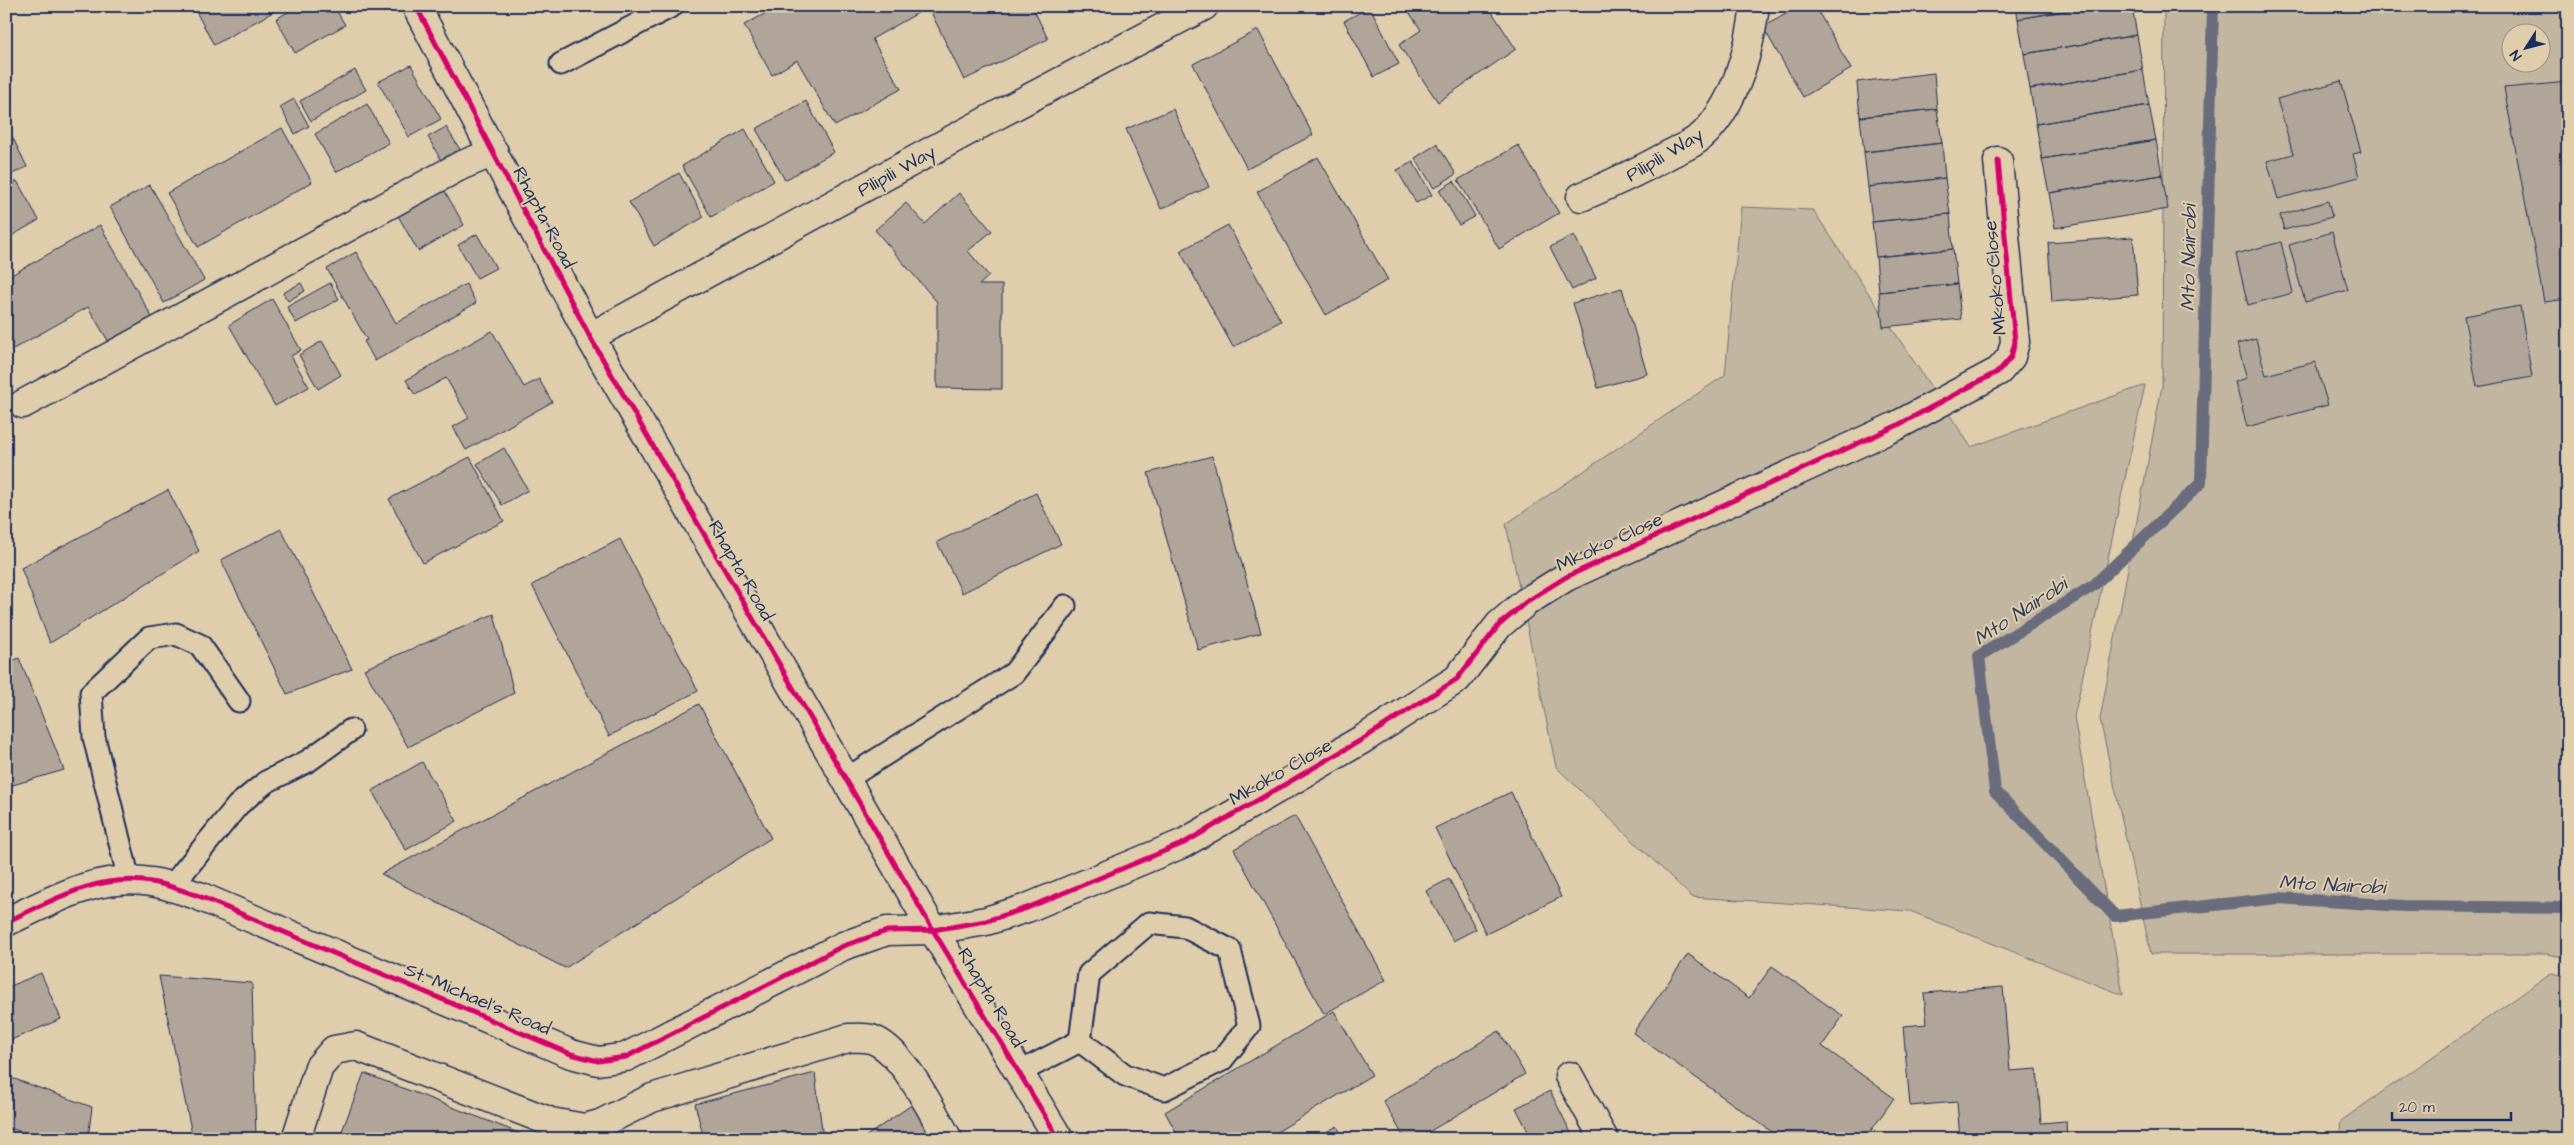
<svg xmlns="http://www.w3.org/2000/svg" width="2574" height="1145" font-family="'Architects Daughter',sans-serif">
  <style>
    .green { fill: #c3b6a0; stroke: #6f727f; fill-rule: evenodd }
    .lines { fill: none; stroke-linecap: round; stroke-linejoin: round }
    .stream { stroke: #676c7c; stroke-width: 12 }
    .building { fill: #b0a598; stroke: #1b2f5e }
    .lane-casing { stroke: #1b2f5e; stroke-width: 25 }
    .street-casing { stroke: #1b2f5e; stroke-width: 31 }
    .lane { stroke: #e0cdab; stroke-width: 21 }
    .street { stroke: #e0cdab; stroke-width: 28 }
    .cycleway-casing { stroke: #e0cdab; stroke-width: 8 }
    .cycleway { stroke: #d6006c; stroke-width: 5 }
    .labels { text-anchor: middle; stroke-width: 4; stroke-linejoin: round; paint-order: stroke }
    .street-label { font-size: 19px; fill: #1b2f5e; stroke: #e0cdab }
    .water-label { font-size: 20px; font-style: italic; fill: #2e3e66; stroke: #e0cdab }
  </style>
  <rect width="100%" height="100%" fill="#e0cdab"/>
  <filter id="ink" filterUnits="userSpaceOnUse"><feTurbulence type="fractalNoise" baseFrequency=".02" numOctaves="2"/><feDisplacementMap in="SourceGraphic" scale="10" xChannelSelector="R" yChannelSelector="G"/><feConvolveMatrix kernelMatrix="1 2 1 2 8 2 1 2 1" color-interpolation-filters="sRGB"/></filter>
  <g filter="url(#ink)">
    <path class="green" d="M2164,6H2568V958L2547,954H2151L2100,719L2162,386ZM2512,32H2542V62H2512Z
      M1741,207L1813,210L1971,447L2145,385L2074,717L2123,995L1910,911L1692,897L1556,767L1506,524L1725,375Z
      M2552,973L2568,977V1139H2339L2341,1121Z"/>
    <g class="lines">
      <path class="stream" d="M2213,6L2201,483L2094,585L1979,656L1995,791L2115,916L2278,898L2404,906L2568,908"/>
    </g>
    <path class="building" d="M193,6H270L273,12L214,45Z
      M298,6H334L345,25L295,53L276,19Z
      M767,6H914L918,13L872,39L901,89L835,126L797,60L772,75L744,25L770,11Z
      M928,6H1032L1048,39L964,80Z
      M1405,6H1488L1516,49L1438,102L1399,45L1421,30Z
      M1800,6H1815L1851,69L1803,97L1763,27Z
      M2016,6H2093L2018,19Z
      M2093,6H2132L2137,35L2024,54L2018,19Z
      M1370,7L1399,64L1374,77L1344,21Z
      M1258,30L1313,135L1247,169L1193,64Z
      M2137,35L2143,70L2030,89L2024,54Z
      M411,65L441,119L409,137L378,82Z
      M355,70L366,90L311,121L300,101Z
      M2143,70L2149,105L2036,124L2030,89Z
      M1934,73L1937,109L1860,117L1857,82Z
      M2341,81L2361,152L2353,154L2359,177L2278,199L2267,161L2293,154L2277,99Z
      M2568,82V299L2544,302L2504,88Z
      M6,94L13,108L6,112Z
      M294,99L309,126L295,134L280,107Z
      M806,101L834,152L785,180L756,129Z
      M367,104L389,143L336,172L315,134Z
      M2149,105L2156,140L2042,159L2036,124Z
      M1173,109L1209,187L1161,209L1126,129Z
      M1937,109L1942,143L1864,152L1860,117Z
      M446,127L461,151L442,162L428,137Z
      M8,128L27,167L6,177V129Z
      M282,128L312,182L198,247L167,193Z
      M745,129L774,181L711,217L682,166Z
      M2156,140L2162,175L2049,193L2042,159Z
      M1942,143L1945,178L1868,187L1864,152Z
      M1437,144L1456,174L1434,188L1415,158Z
      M1518,145L1559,213L1499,249L1458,180Z
      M1318,157L1388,280L1326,315L1257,192Z
      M1413,162L1432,195L1416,203L1397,170Z
      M679,173L704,217L654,246L629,202Z
      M2162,175L2168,209L2055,228L2049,193Z
      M1945,178L1950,214L1872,222L1868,187Z
      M17,181L39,220L6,239V187Z
      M1454,181L1475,216L1459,225L1439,190Z
      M150,185L204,280L164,303L110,207Z
      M443,188L464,225L418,251L397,214Z
      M959,193L992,231L968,251L989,276L979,285H1002V389L937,388V302L875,230L906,203L925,224Z
      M2328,201L2332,217L2284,230L2280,215Z
      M1950,214L1953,249L1876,257L1872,222Z
      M100,225L153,319L110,344L88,307L6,353V278Z
      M1228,225L1281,321L1233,347L1180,251Z
      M2332,232L2348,290L2305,302L2289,245Z
      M477,234L496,268L477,278L458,245Z
      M1574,235L1596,278L1572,290L1550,247Z
      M2133,237L2138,295L2052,302L2048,243Z
      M2281,242L2293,293L2248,305L2236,254Z
      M1953,249L1957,284L1879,292L1876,257Z
      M356,252L396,323L466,284L476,303L375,361L364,341L367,340L327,269Z
      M301,283L305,291L288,301L283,293Z
      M330,283L339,299L296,323L287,307Z
      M1957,284L1961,319L1883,327L1879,292Z
      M1622,288L1647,374L1598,388L1573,303Z
      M272,299L301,350L291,356L309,387L275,406L229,325Z
      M2520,306L2532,377L2477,387L2464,316Z
      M492,331L524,387L539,379L552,402L466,450L453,427L469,418L446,378L415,395L406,380Z
      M2256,339L2266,375L2315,362L2328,405L2247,427L2235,382L2247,378L2237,344Z
      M322,341L341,375L318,389L299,355Z
      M504,448L528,490L502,505L477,464Z
      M1212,456L1261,633L1198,650L1148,473Z
      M470,457L504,521L423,563L389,499Z
      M168,490L199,551L50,643L21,568Z
      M1036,493L1061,544L962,593L937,542Z
      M281,529L352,669L287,694L221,560Z
      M620,539L698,691L609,736L532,585Z
      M494,614L514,693L408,747L364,669Z
      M19,658L64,770L6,787V664Z
      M699,704L771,838L565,968L381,874Z
      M422,762L457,821L406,850L372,791Z
      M1511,792L1561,897L1486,934L1435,828Z
      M1295,816L1386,980L1324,1014L1234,849Z
      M1449,879L1476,929L1453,941L1426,891Z
      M1688,954L1749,998L1772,966L1843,1016L1822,1046L1894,1098L1865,1139H1782L1633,1033Z
      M41,973L61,1019L6,1042V988Z
      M159,976L252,983L256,1139H193Z
      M2003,987L2010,1071L2037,1069L2041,1123L2066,1121L2067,1139H1960L1957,1102L1910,1106L1903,1026L1927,1024L1924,993Z
      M1334,1011L1372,1075L1265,1139H1180L1165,1112Z
      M1499,1031L1525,1074L1417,1139H1405L1383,1101Z
      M364,1073L519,1133L517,1139H339Z
      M815,1073L823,1139H704L695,1104Z
      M6,1076L92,1107L88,1139H45L6,1127Z
      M1550,1091L1574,1139H1532L1516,1108Z
      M913,1104L934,1139H865V1137Z
      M1337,1126L1344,1139H1314Z"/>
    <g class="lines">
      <g class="lane-casing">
        <path id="lane" d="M561,64L672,6
          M846,779L1014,673L1065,606
          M129,880L94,737L91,693L149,638L176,634L200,645L239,701
          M171,887L238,805L266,782L308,761L351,730
          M1020,1072L1080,1041L1125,1075L1164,1089L1222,1060L1249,1026L1230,950L1185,927L1149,923L1089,974L1080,1041"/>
      </g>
      <g class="street-casing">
        <path id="street" d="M416,6L590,337L933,930L1059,1139
          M1581,197C1612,184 1641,170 1670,154C1682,148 1697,142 1706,132C1736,101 1750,48 1755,6
          M590,337L1001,113L1204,6
          M23,404L460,166L494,152
          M6,922C53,900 98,873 151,882C167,884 183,891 199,896L571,1054L598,1061L626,1057L843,946L887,931L933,930L986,921L1027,908L1184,843L1363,739L1457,679L1499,625L1526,602L1566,577L1896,426L1999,371L2011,357L2015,342L1998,161
          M1569,1076L1604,1139
          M296,1139L319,1067L334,1050L356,1046L551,1122L584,1128L600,1124L652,1098L848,1038C855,1038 864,1037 871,1039C902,1048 932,1112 948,1139"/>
      </g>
      <use href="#lane" class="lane"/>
      <use href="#street" class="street"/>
      <g class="cycleway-casing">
        <path id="cycleway" d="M416,6L590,337L933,930L1059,1139
          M6,922C53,900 98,873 151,882C167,884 183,891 199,896L571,1054L598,1061L626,1057L843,946L887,931L933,930L986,921L1027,908L1184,843L1363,739L1457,679L1499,625L1526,602L1566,577L1896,426L1999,371L2011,357L2015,342L1998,161"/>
      </g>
      <use href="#cycleway" class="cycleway"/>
    </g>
  </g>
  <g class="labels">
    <g class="street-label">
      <text transform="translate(1664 154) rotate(-31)" y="7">Pilipili Way</text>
      <text transform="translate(896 170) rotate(-29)" y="7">Pilipili Way</text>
      <text transform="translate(545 217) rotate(62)" y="7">Rhapta Road</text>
      <text transform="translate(1994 278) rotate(-95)" y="7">Mkoko Close</text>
      <text transform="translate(1609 541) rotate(-25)" y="7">Mkoko Close</text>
      <text transform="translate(742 570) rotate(60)" y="7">Rhapta Road</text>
      <text transform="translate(1280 771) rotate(-30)" y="7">Mkoko Close</text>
      <text transform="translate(992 997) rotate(59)" y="7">Rhapta Road</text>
      <text transform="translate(478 998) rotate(23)" y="7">St. Michael's Road</text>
    </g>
    <g class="water-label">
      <text transform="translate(2188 258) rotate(-89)" y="7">Mto Nairobi</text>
      <text transform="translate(2020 611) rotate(-33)" y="7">Mto Nairobi</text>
      <text transform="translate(2332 884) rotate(3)" y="7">Mto Nairobi</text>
    </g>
  </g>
  <rect width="2574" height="1145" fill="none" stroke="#e0cdab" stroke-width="25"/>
  <rect x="12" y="12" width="2549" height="1120" fill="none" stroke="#1b2f5e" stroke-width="2" filter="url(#ink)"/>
  <g transform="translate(2526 48) rotate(234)"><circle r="24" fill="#e0cdab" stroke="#918e8c"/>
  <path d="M0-4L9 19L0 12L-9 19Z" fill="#1b2f5e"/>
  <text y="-8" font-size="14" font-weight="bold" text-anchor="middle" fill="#1b2f5e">N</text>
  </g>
  <path d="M2392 1112v8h119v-8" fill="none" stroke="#1b2f5e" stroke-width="2.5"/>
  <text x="2399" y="1112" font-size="15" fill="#1b2f5e" stroke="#e0cdab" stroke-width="4" paint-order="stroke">20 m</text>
</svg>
